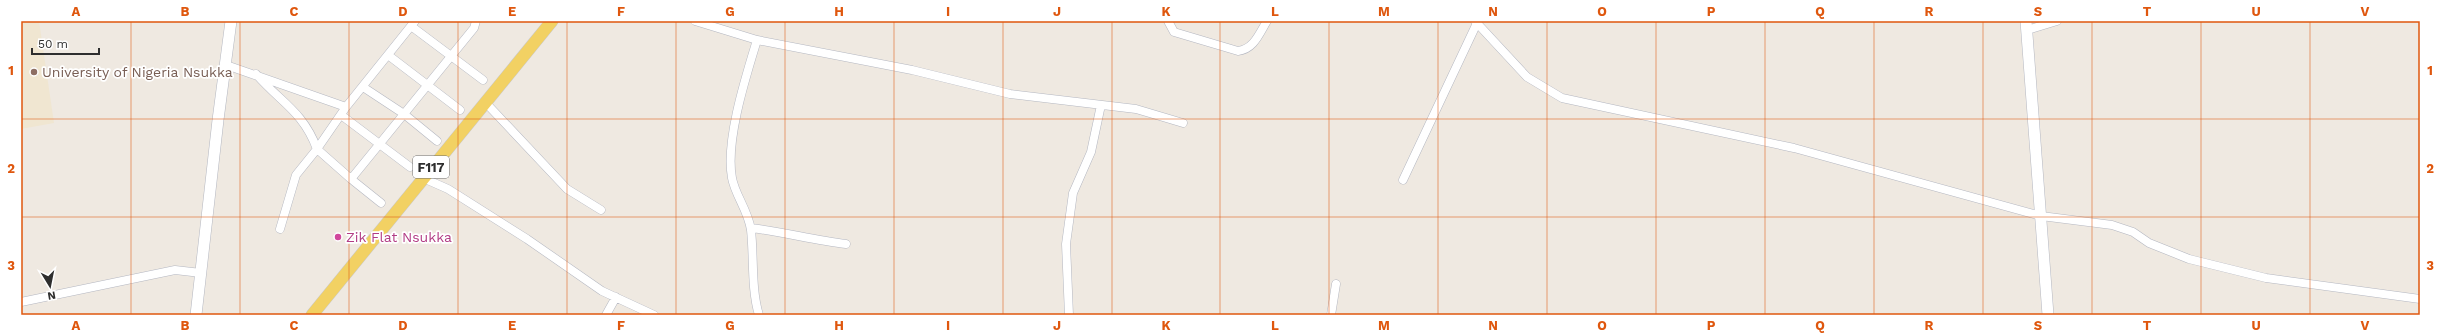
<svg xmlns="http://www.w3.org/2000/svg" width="2441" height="336" font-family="'Work Sans',sans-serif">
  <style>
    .education { fill: #f0e6d1 }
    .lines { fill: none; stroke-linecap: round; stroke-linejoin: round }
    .street-casing { stroke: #b4b7c1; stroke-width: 9 }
    .secondary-casing { stroke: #b4b7c1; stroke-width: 12 }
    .primary-casing { stroke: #c9c9c9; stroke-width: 13 }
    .street { stroke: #fff; stroke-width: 8 }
    .secondary { stroke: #fff; stroke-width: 11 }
    .primary { stroke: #f2d163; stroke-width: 12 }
    .grid { fill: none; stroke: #df570e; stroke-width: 1; stroke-opacity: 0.55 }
    .education-dot { fill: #8d6e63; stroke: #fff; stroke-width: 1.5 }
    .hotel-dot { fill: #d1479c; stroke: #fff; stroke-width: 1.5 }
    .labels { text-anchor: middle; stroke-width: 3.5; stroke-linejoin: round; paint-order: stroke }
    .shield { fill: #fff; stroke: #6d6d6d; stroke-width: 1 }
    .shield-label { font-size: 13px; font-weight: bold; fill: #2e2e2e }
    .education-label { font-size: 14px; fill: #785e54; stroke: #fff; text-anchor: start }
    .hotel-label { font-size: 14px; fill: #b23c85; stroke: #fff; text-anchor: start }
    .neatline { fill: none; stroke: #df570e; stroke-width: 1.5 }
    .grid-label { font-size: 13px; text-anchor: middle; font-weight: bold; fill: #df570e }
  </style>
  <rect width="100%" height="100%" fill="#efe9e1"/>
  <path class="education" d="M21,21H39L54,123L21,129Z"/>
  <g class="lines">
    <g class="street-casing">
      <path id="street" d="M415,21L346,107L317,149L351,179L474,28L476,21
        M695,21L757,40L912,70L1010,94L1136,109L1183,123
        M1168,21L1174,32L1238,51C1254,49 1259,34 1267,21
        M1475,21L1527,77L1562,98L1794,148L2041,216L2112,225L2133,232L2149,243L2189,259L2266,278L2420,299
        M411,26L483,80
        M2027,30L2057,21
        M757,40C746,76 725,141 732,178C735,195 748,210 751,230C754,257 751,289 759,315
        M388,55L460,110
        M226,65L346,107
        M256,74C280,102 303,111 317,149L296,175L280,229
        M363,87L404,114L437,141
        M485,102L567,189L601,210
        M341,115L410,167
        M423,178L448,189L527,239L602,291L654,315
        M351,179L381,203
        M1403,180L1477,23
        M751,228C783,232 814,240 846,244
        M21,302L175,270L201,273
        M606,315L616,297
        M1069,315L1066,244L1073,193L1091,152L1101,105
        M1331,315L1336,284"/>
    </g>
    <g class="secondary-casing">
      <path id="secondary" d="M2026,21L2048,315
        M196,315L218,120L231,21"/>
    </g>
    <g class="primary-casing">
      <path id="primary" d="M312,315L552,21"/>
    </g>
    <use href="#street" class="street"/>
    <use href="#secondary" class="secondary"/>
    <use href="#primary" class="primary"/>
  </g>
  <path class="grid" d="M131,21V315M240,21V315M349,21V315M458,21V315M567,21V315M676,21V315M785,21V315M894,21V315M1003,21V315M1112,21V315M1220,21V315M1329,21V315M1438,21V315M1547,21V315M1656,21V315M1765,21V315M1874,21V315M1983,21V315M2092,21V315M2201,21V315M2310,21V315M21,119H2420M21,217H2420"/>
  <circle class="education-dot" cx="34" cy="72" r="4"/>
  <circle class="hotel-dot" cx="338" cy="237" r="4"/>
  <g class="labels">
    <rect class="shield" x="413" y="156" width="36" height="22" rx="3"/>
    <g class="shield-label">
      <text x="431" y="172">F117</text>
    </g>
    <g class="education-label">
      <text x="42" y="77">University of Nigeria Nsukka</text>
    </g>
    <g class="hotel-label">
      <text x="346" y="242">Zik Flat Nsukka</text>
    </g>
  </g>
  <rect width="2441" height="336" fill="none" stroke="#ffffff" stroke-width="44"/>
  <g transform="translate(50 286) rotate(170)" stroke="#ffffff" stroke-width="3" paint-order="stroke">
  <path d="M0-3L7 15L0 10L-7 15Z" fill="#2e2e2e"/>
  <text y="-6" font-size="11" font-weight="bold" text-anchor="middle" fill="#2e2e2e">N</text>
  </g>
  <path d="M32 48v6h67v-6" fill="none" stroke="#2e2e2e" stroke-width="2"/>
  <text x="38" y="48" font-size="12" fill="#2e2e2e" stroke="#ffffff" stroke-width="3" paint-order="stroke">50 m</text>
  <rect x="22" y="22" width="2397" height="292" class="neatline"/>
  <g class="grid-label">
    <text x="76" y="16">A</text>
    <text x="185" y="16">B</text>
    <text x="294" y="16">C</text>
    <text x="403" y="16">D</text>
    <text x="512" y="16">E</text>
    <text x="621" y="16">F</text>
    <text x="730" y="16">G</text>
    <text x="839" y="16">H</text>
    <text x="948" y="16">I</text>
    <text x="1057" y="16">J</text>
    <text x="1166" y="16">K</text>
    <text x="1275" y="16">L</text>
    <text x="1384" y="16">M</text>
    <text x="1493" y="16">N</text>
    <text x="1602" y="16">O</text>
    <text x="1711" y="16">P</text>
    <text x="1820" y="16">Q</text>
    <text x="1929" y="16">R</text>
    <text x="2038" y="16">S</text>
    <text x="2147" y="16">T</text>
    <text x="2256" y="16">U</text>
    <text x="2365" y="16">V</text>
    <text x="11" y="75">1</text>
    <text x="2430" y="75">1</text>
    <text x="11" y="173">2</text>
    <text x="2430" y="173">2</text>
    <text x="11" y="270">3</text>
    <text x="2430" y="270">3</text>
    <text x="76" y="330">A</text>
    <text x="185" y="330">B</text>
    <text x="294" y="330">C</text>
    <text x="403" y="330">D</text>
    <text x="512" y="330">E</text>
    <text x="621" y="330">F</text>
    <text x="730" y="330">G</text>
    <text x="839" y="330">H</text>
    <text x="948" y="330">I</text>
    <text x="1057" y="330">J</text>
    <text x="1166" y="330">K</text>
    <text x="1275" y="330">L</text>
    <text x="1384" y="330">M</text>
    <text x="1493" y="330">N</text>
    <text x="1602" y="330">O</text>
    <text x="1711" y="330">P</text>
    <text x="1820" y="330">Q</text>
    <text x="1929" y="330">R</text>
    <text x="2038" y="330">S</text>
    <text x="2147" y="330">T</text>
    <text x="2256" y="330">U</text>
    <text x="2365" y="330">V</text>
  </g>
</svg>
